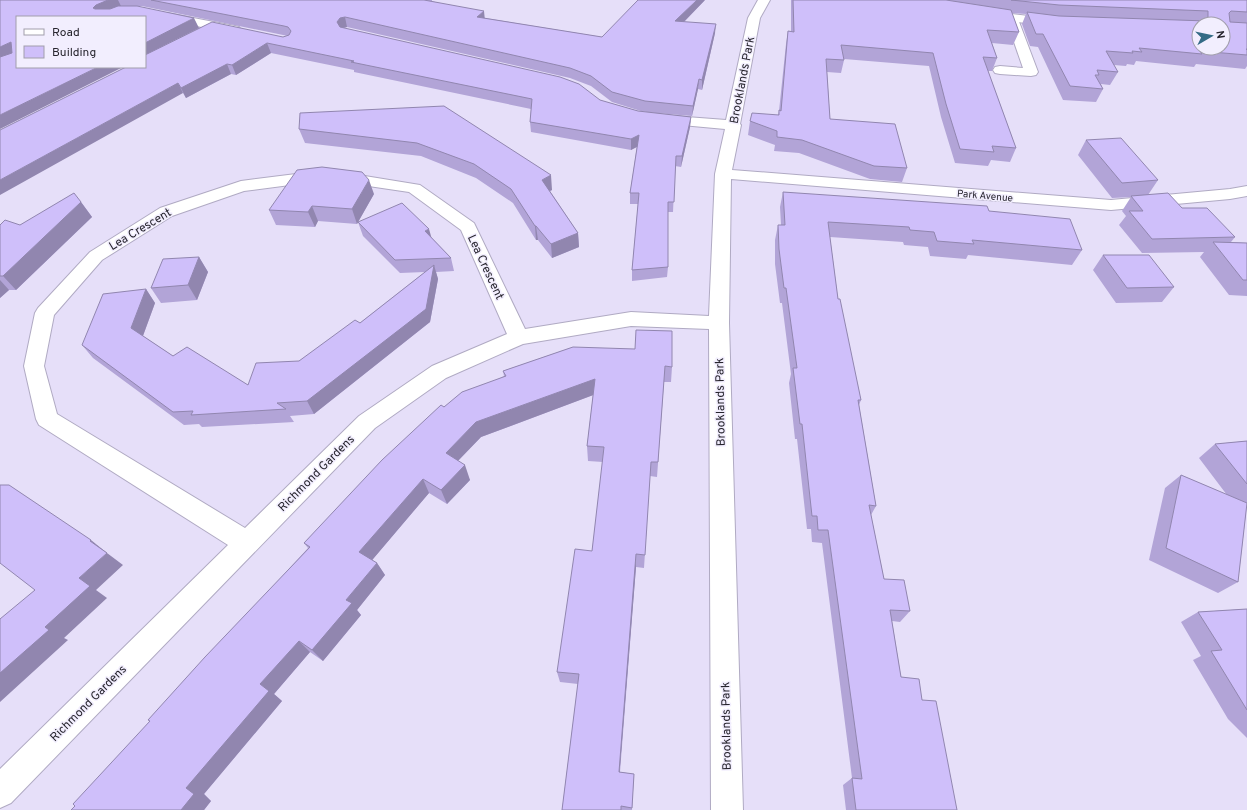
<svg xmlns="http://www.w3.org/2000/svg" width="1247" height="810" font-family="Overpass,sans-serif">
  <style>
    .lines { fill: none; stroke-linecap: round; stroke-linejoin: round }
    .minor-casing { stroke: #b0aac3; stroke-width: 2 }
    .tertiary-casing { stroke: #b0aac3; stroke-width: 2 }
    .minor { fill: #fff; fill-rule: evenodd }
    .tertiary { fill: #fff; fill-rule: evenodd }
    .wall { fill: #b2a4d7; fill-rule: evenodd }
    .shaded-wall { fill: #9186af }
    .building { fill: #cfbffa; stroke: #9186af; fill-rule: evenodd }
    .labels { text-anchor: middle; stroke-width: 3; stroke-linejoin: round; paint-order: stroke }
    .far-street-label { font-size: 10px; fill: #27252e; stroke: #f2eefe }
    .street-label { font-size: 12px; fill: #27252e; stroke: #f2eefe }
  </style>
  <rect width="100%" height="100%" fill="#e6dff9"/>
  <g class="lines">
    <g class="minor-casing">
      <path id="minor" d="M758,0H770L760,18L740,124L741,125L732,170L1111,200L1230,189L1247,186V196L1230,199L1111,210L731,179L729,323L743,810H711L709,329L631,326L523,344L446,378L375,428L11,803L0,808V769L228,545L39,425L36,419L24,366L35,313L38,308L90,252L160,208L241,181L328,170L420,185L474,223L525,329L631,312L709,316L715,174L725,129L660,123L655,122L653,119L655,116L660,115L726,120L748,18ZM328,180L409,192L461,230L507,334L432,366L359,416L245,528L57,414L44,366L54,315L102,260L172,216L244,191Z
        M167,13L235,26L239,27L241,30L239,33L235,34L163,19L161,17L163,15Z
        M1012,15L1016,16L1018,19L1038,72L1036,75L1031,76L1000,74L995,73L993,70L995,67L1000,66L1023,68L1006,19L1008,16Z"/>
    </g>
    <g class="tertiary-casing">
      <path id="tertiary" d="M985,11L1054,19L1058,20L1060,23L1058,26L1054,27L981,17L979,15L981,13Z"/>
    </g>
    <use href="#minor" class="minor"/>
    <use href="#tertiary" class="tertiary"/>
  </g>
  <path class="wall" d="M0,0H432V1L485,18L602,37L705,0L684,22L715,33L702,90L698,89L692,116L644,112L612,102L591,86L570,78L347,27L343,28L638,111L691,117L690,127L681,167L675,166L673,212H668V267L667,277L632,281V270L638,204H630V193L637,146L631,150L531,132L530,122L531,109L354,72V70L271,53L236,75L231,74L186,98L183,93L145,67V17ZM119,6H142L288,36L283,37L162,46L199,28Z
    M791,0H1247V66L1245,69L1196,64L1194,67L1136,61L1134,65L1127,64L1126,66L1114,65L1118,72L1110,85L1101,84L1103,89L1096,102L1063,100L1038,47L1030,46L1022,24L1026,14L1012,13L1019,32L1013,45L992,43L997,58L992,71H988L1016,148L1010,162L991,160L988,166L955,163L941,117L929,66L844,59V60L841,73L827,72L830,119L907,168L902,182L870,179L799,153L774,151L775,145L748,135L750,121L778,115L779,110V111L786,44L788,31L791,32Z
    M444,106L552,190L550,191L578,233L579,247L552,258L538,240H536L513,203L476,178L421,156L305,143L299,129Z
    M1086,140L1158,180L1148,195L1182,208L1235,237L1231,242L1247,243V296L1229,295L1200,257L1204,252L1142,253L1119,225L1126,216L1122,211L1131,197L1112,198L1078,155Z
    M783,192L989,211L1082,250L1072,265L968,255L966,259L930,256L928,247L904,245L903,242L830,237L838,299L861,400L859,405L876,506L871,515L884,579L910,611L900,622L892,621L901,677L922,700L957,810H846L843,785L852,778L822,543L812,542L811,529H807L797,439H795L789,383L791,374L782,303H780L775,264V240L778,225H781L780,207Z
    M374,194L358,222L432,238L451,258L454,271L436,272L438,279L430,322L314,414L290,416L294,422L202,427L199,424L184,425L93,358L82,345L146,289L155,303L143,336L173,356L248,385L299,361L360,323L425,272L400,273L363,236L358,222L357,224L318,221L315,227L276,225L269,210Z
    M81,202L92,217L16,290H9L0,298V225H20Z
    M1103,255L1174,287L1162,302L1116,303L1093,270Z
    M199,257L208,272L197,300L161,303L151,288Z
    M573,347L672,367L671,382H664L657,477L650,476L644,568L636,567L620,772L634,774L632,810H562L578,684L560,682L557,672L592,551L603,462L588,461L587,446L593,395L481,437L458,461L470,480L447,504L429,493L372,560L377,563L385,575L357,610L361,615L323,661L310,652L274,694L282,701L204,794L211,801L204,810L150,721L308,548L304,543L444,407L504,376L503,371Z
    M1247,441V504L1238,582L1218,593L1149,560L1165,488L1181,475L1227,495L1199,458L1215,444Z
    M1247,609V738L1228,719L1193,660L1201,656L1181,622L1198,612Z"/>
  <path class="shaded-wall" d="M108,0H118L121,6L101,14L93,8L96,5Z
    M697,0H705L675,31V21Z
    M484,11L485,21L477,17Z
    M345,17L347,27L343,28L340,31L337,22L340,18Z
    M194,18L199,28L145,55V43Z
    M716,24L715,33L702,90V80Z
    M11,42L17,51L0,59V47Z
    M267,43L271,53L236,75L232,65Z
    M227,64L231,74L186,98L181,88Z
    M98,67H123L0,129V115Z
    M699,79L698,89L692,116L693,106Z
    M178,83L183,93L0,195V180Z
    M691,117L690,127L681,167L682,156Z
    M639,135V146L631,150V139Z
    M551,175L552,190L543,194L542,180Z
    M369,180L374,194L357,224L352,209Z
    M81,202L92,217L16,290L3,276Z
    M312,206L318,221L315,227L308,212Z
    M535,226H536L538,240H536Z
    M429,229L433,243L425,231Z
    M578,233L579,247L552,258L551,244Z
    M199,257L208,272L197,300L188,285Z
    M434,265L438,279L430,322L314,414L307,401Z
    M0,280L9,290L0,298Z
    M146,289L155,303L141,341L131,328Z
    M595,379L596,394L481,437L451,468L446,453L476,422Z
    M465,465L470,480L447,504L441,490Z
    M423,479L429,493L368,565L359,552Z
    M91,540L107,553L106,554L90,541Z
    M107,553L123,565L96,590L107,598L64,638L68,640L0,702V673L45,627L79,578Z
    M636,554V567L619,779V772Z
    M377,563L385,575L357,610L361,615L323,661L312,650L346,600Z
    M299,641L310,652L274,694L282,701L204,794L211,801L204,810H181L186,788L260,684Z"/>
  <path class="building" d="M0,0H108L96,5L93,8L95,9H110L118,6H137L194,18L145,43V17H17V67H98L0,115V57L12,53L11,42L0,47Z
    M151,0H424L484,11L477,17L602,37L638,0H697L675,21L716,24L702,80L699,79L693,106L645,101L612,92L591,76L570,68L345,17L340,18L337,22L340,27L560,77L579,84L600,100L638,111L691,117L682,156H676L674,202H668V267L632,270L639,193H630L639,135L631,139L530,122L532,99L351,62L354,61L267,43L232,65L227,64L181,88L178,83L0,180V130L126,67H145V55L212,22L283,37L289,35L291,31L288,27L284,26Z
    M793,0H946L1011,10L1019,32L987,30L997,58L983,57L1016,148L992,146L994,152L960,149L946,104L933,53L841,45L844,60L826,59L830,119L895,124L907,168L874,166L802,140L777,137V131L750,121L752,113L779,115V110L781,111L788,31L794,32Z
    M1011,0H1247V12L1231,11L1229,13L1230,22L1247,23V49H1246L1247,50V55L1200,51L1202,54L1139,48L1142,52L1132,51L1133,53L1106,51L1118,72L1097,70L1099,75H1095L1103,89L1070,86L1043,34H1036L1027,12L1059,16L1207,21L1208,20V11L1059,5ZM1199,24H1223V48H1199Z
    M444,106L551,175L542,180L578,233L551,244L536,226H535L511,189L474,164L417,143L299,129L300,113Z
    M1121,138L1158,180L1122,183L1086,140Z
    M322,167L362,172L369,180L352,209L312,206L308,212L269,210L297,170Z
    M783,192L987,206L989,211L1070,219L1082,250L972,240L974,244L937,241L934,232L910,230L909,227L828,222L838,299H840L861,400H858L876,506L869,505L884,579L904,580L910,611L890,610L901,677L919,679L922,700L936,701L957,810H856L852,778L862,779L828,530H818L817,516H812L802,424H800L793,368H797L786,288H784L779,249L778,225H785Z
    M74,193L81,202L3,276H0V225L5,220L20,225Z
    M1168,193L1182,208H1207L1235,237L1152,239L1129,211H1143L1131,196Z
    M402,203L429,229L425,231L451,258L395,260L358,222Z
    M1213,242L1247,243V280H1243Z
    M1103,255H1149L1174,287L1127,288Z
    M199,257L188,285L151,288L163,259Z
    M434,265L426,309L307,401L277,403L286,409L191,415L193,411L173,412L82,345L103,294L146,289L131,328L173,356L187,347L248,385L256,363L299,361L355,320L360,323Z
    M636,330L672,331V367L665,366L658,462H651L645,555L636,554L619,772L634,774L632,808L621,806V810H562L579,674L557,672L575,549L592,551L604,447L587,446L595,379L476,422L446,453L465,465L441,490L423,479L359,552L377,563L346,600L352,603L312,650L299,641L260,684L269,691L186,788L194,794L181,810H71L75,806L73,804L150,721L148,720L205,657L310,547L304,543L382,460L441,405L444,407L462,392L506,376L503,371L573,347L635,349Z
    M1247,441V484L1215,444Z
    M1181,475L1247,503L1238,582L1166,548Z
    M0,485H9L91,540L90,541L107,553L79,578L90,586L45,627L49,630L0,673V619L35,590L0,563Z
    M1247,609V710L1211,651L1222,650L1198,612Z"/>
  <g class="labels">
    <g class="far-street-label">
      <text transform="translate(985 195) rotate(5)" y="4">Park Avenue</text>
    </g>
    <g class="street-label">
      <text transform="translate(742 80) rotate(-79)" y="4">Brooklands Park</text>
      <text transform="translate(140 229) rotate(-31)" y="4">Lea Crescent</text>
      <text transform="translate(486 267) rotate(65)" y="4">Lea Crescent</text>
      <text transform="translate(720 402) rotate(-91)" y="4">Brooklands Park</text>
      <text transform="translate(316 473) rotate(-45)" y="4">Richmond Gardens</text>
      <text transform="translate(88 703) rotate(-45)" y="4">Richmond Gardens</text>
      <text transform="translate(726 726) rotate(-91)" y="4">Brooklands Park</text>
    </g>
  </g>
  <rect x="16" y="16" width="130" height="52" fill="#f2eefe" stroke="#a19eab"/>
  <rect x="24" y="29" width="20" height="6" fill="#ffffff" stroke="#a19eab"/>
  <text x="52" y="36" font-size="12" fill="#27252e">Road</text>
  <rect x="24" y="46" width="20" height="12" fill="#cfbffa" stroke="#a19eab"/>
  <text x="52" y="56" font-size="12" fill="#27252e">Building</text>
  <g transform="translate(1211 36) rotate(81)"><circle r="19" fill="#f2eefe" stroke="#a19eab"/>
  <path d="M0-3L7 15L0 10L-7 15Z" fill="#346b86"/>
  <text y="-6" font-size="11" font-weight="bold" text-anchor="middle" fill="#27252e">N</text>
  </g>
</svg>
